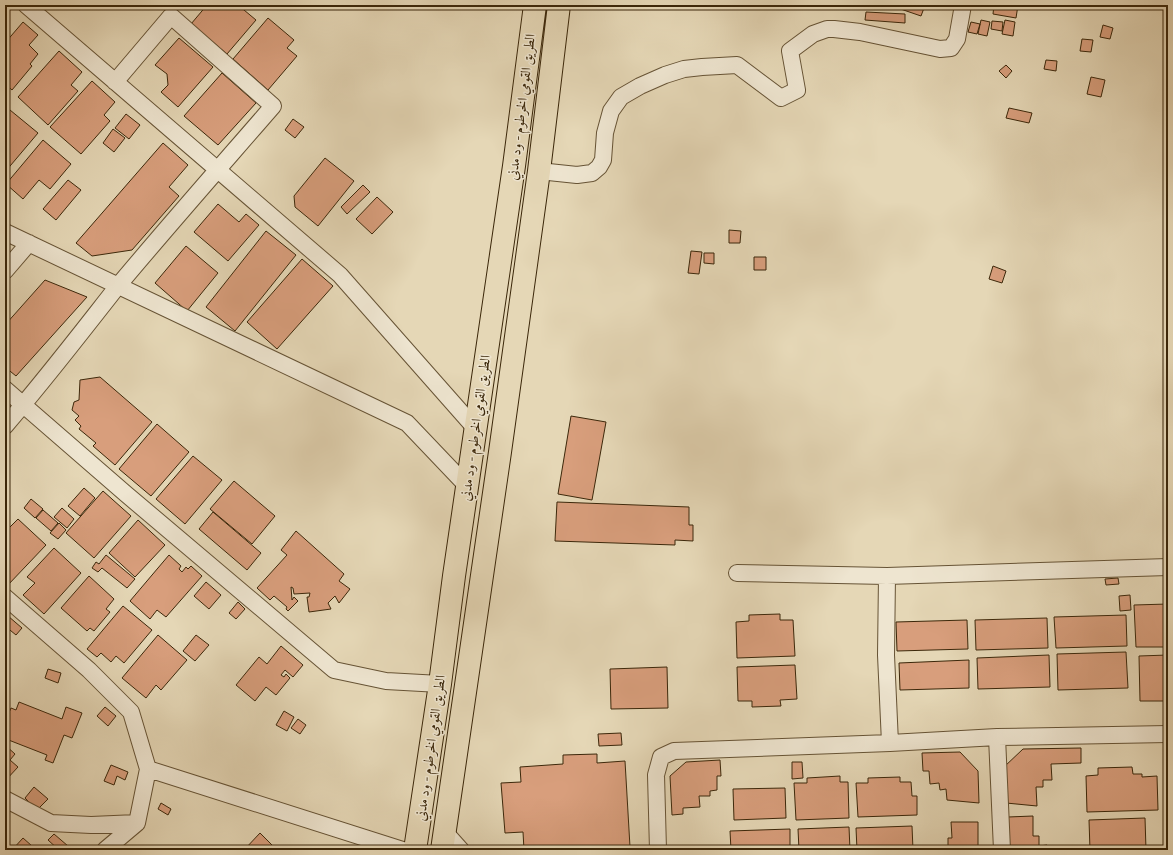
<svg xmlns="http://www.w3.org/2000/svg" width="1173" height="855" font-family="Alegreya,Amiri,serif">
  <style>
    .building { fill: #d89e7c; stroke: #3b270a }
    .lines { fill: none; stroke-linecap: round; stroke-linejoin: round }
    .street-casing { stroke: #665335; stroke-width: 18 }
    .highway-casing { stroke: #3b270a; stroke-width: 24 }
    .street { stroke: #eee5d0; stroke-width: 16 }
    .highway { stroke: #e5d7b6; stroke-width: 22 }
    .labels { text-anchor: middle; stroke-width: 3; stroke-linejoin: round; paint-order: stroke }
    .street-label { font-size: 14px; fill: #3b270a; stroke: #eee5d0 }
  </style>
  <rect width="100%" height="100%" fill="#e5d7b6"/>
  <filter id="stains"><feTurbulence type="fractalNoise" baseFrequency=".005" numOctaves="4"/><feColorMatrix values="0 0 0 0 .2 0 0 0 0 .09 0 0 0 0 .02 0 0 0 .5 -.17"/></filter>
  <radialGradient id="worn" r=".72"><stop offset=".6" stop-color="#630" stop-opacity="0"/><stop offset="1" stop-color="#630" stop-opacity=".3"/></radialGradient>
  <path class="building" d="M207,5H238L256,20L227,54L191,24Z
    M889,5H915L924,8L921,16Z
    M994,5H1018L1016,18L993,14Z
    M866,12L905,14V23L865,20Z
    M268,18L294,40L287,48L297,56L268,90L233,59Z
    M981,20L990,22L987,36L978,34Z
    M1005,20L1015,22L1013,36L1002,34Z
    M992,21L1003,22L1002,31L991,29Z
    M23,22L38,35L29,45L38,54L30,64L32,66L12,90L5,84V43Z
    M971,22L980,24L977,34L968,32Z
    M1103,25L1113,28L1110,39L1100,37Z
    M179,38L213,67L178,107L161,92L168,85L167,74L155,65Z
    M1082,39L1093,40L1091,52L1080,51Z
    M59,51L82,72L71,85L78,91L48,125L18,97Z
    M1046,60L1057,61L1056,71L1044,69Z
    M1006,65L1012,71L1006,78L999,71Z
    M222,73L256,103L218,145L184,116Z
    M1091,77L1105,80L1101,97L1087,94Z
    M92,81L115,102L104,115L110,121L81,154L50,127Z
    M1009,108L1032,113L1029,123L1006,118Z
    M10,110L38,133L5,172V116Z
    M126,114L140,125L129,139L115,128Z
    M293,119L304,127L295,138L285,130Z
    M113,129L125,138L114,152L103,143Z
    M43,140L71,164L50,189L39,180L23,199L6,184Z
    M163,143L188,165L169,187L179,196L132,250L92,256L76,243Z
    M325,158L354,181L318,226L295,207L294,196Z
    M68,180L81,190L56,220L43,209Z
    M363,185L370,192L347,214L341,207Z
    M377,197L393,212L372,234L356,219Z
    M218,204L239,222L246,214L259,225L228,261L194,232Z
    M729,230L741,231L740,243H729Z
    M266,231L296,255L235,331L206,307Z
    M186,246L218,273L187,311L155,283Z
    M691,251L702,252L699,274L688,273Z
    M704,253H714V264L704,263Z
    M754,257H766V270H754Z
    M302,259L333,286L277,349L247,322Z
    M993,266L1006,271L1002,283L989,279Z
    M45,280L87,297L16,376L5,367V325Z
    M100,377L152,422L115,465L93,446L96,443L79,429L81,426L75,420L79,416L72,410L74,402L79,400L80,380Z
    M571,416L606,422L592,500L558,494Z
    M157,424L189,452L151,496L119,469Z
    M193,456L222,480L185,524L156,499Z
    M234,481L275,516L252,544L210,509Z
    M84,488L95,498L80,516L68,506Z
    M103,491L131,516L94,558L66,533Z
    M31,499L43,509L35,518L24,508Z
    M557,502L689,507V525H693V541L675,540V545L555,541Z
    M62,508L74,519L67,528L54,517Z
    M43,510L58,523L51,531L36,518Z
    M213,512L261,553L247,570L199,529Z
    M18,519L46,545L7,586L5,584V532Z
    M138,520L165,545L135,577L109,553Z
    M59,523L66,530L58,539L50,533Z
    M296,531L344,574L339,581L350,589L339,603L335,596L328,603L331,609L309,612L307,597H309L310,593L294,594L293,588L291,587L292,600L294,597L298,601L288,611L286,609L287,607L274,596L270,600L257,588L287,555L281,550Z
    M54,548L81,573L44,614L23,595L35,583L27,577Z
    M106,555L135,579L127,588L102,568L98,572L92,568L96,562L99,564Z
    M169,555L181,566L179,569L182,572L186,567L188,569L191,566L202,576L166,617L157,610L150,619L130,601Z
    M89,576L114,599L106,609L110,612L94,631L90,628L87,631L61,608Z
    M1118,578L1119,584L1106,585L1105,579Z
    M206,582L221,595L209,609L194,596Z
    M1130,595L1131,610L1120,611L1119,596Z
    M238,602L245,609L236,619L229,613Z
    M1168,604V647H1136L1134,605Z
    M123,606L152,630L124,663L116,656L111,662L101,653L97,657L87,649Z
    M780,614V620H793L795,656L737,658L736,622L749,621V615Z
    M1126,615L1127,646L1056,648L1054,617Z
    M8,616L22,628L16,635L5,626V620Z
    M1047,618L1048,648L976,650L975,620Z
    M967,620L968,649L897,651L896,622Z
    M158,635L187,660L161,690L156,685L146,698L122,678Z
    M196,635L209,645L195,661L183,651Z
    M281,646L303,665L293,677L285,670L281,675L284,677L286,674L290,678L276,695L266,687L255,701L236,685L259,657L267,664Z
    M1126,652L1128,688L1058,690L1057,654Z
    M1049,655L1050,687L978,689L977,658Z
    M1168,655V701H1140L1139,656Z
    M969,660V688L900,690L899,663Z
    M795,665L797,699L780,700L781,706L752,707V701H738L737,667Z
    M667,667L668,708L611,709L610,669Z
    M48,669L61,673L58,683L45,678Z
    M19,702L62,719L66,707L82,713L72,738L64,735L53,763L45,760L47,755L6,739L9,731L5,729V722L11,708L16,710Z
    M105,707L116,716L108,726L97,716Z
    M284,711L294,717L287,731L276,725Z
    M298,719L306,725L300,734L291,728Z
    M621,733L622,745L599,746L598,734Z
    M5,745L15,754L10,760L18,767L5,781Z
    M1081,748V763L1051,764L1052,780H1043V787H1036L1037,806L1006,803L1004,767L1023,749Z
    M960,752L978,771L979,803L947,800L946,789L940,790L939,783L930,784L929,771H923L922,753Z
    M597,754V763L625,761L630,847L592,849V850H524L523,832L505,833L501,783L521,782L520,767L563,764V755Z
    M720,760L721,776H717V790L710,791V796H699L700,807L683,808V814L672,815L670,776L686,762Z
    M792,762H802L803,778L792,779Z
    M111,765L128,772L125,780L117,776L114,785L104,781Z
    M1132,767L1133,774H1142V777L1157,776L1158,810L1087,812L1086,776L1098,775V768Z
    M840,776V782H848L849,818L796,820L794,783H807V778Z
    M900,777V782H911L912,796H917V815L858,817L856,783H868V778Z
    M34,787L48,799L37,810L25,798Z
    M785,788L786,818L734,820L733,789Z
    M161,803L171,809L168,815L158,809Z
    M1033,816V836H1039V846L1047,845V850H1009L1008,817Z
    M1145,818L1146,850H1090L1089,820Z
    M951,822H978V850H938L948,849V838H952Z
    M912,826L913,850H857L856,828Z
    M849,827L850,850H799L798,829Z
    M790,829V850H731L730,831Z
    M260,833L277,850H244Z
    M54,834L68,846L65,850H59L48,840Z
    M23,838L32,846L30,848L32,850H12Z"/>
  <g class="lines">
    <g class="street-casing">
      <path id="street" d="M26,5L340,275L475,428
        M539,171L577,175L592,173L599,167L603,160L605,133L611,111L621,97L640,86L665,75L684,69L702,67L737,65L781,98L797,90L790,51L813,34L827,29H834L860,32L940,49L951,48L957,39L963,5
        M5,232L407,423L467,486
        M5,271L29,243
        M5,389L126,494L334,670L386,681L440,684
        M5,426C44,381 80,334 117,287C168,226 221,166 273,106L171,16L115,82
        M737,573L887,576L1168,567
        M887,576L886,655L890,743
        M5,597L89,670L131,712L148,769L403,850
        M997,737L1002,850
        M5,799L51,823L91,825L137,823
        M444,831L461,850
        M105,850L137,823L148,769
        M658,850L656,775L661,757L674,751L890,743L997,737L1168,734"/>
    </g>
    <g class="highway-casing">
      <path id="highway" d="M415,850L440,684L454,576L514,166L535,5
        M442,850L500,452L539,171L559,5"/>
    </g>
    <use href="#street" class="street"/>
    <use href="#highway" class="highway"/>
  </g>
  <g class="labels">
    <g class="street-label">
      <text transform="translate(521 107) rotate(-83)" y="5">الطريق القومي الخرطوم - ود مدني</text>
      <text transform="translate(475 428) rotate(-82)" y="5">الطريق القومي الخرطوم - ود مدني</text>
      <text transform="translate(430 748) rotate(-82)" y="5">الطريق القومي الخرطوم - ود مدني</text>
    </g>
  </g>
  <rect width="1173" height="855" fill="none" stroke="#e5d7b6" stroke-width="20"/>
  <rect x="6" y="6" width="1161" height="843" fill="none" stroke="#3b270a" stroke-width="2"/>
  <rect x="10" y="10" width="1153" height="835" fill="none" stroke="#3b270a"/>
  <rect width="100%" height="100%" filter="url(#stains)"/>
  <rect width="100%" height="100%" fill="url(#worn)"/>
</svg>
